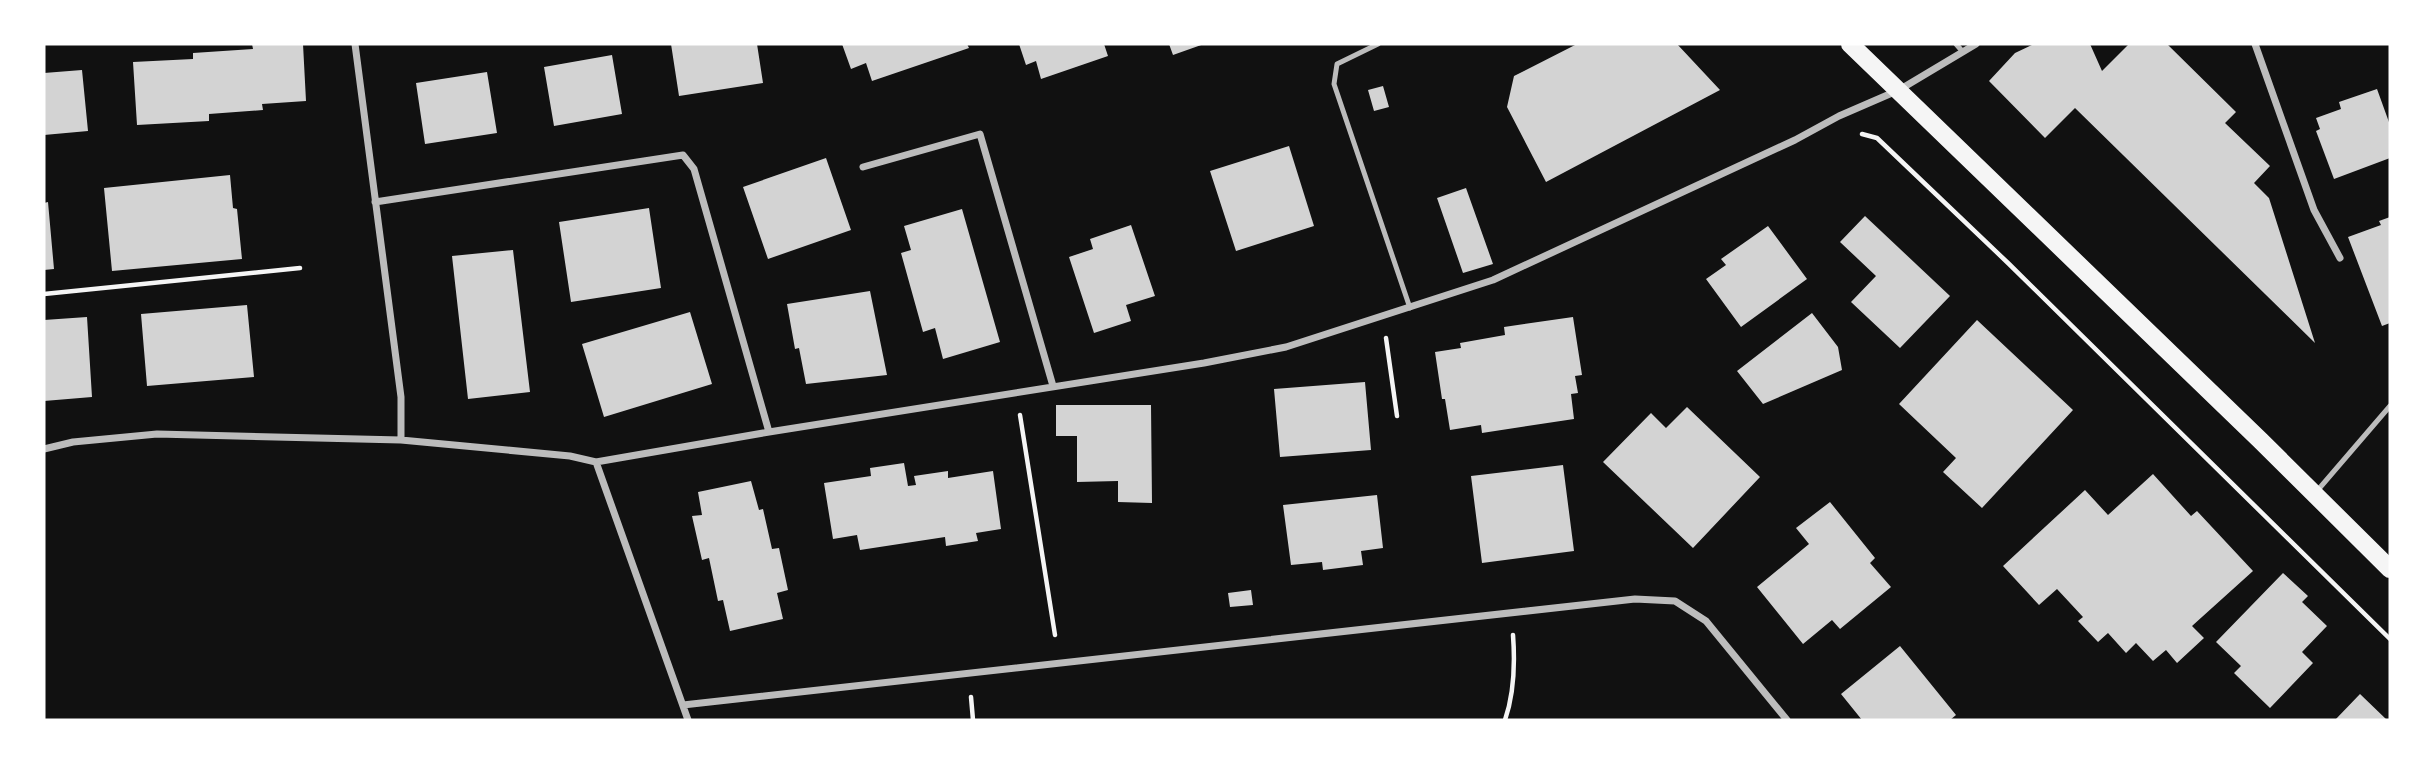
<svg xmlns="http://www.w3.org/2000/svg" width="2434" height="764" font-family="Quicksand,sans-serif">
  <style>
    .building { fill: #d3d3d3 }
    .lines { fill: none; stroke-linecap: round; stroke-linejoin: round }
    .path { stroke: #f5f5f5; stroke-width: 4.5 }
    .service { stroke: #bcbcbc; stroke-width: 5 }
    .minor { stroke: #bcbcbc; stroke-width: 7 }
    .primary { stroke: #f5f5f5; stroke-width: 18 }
  </style>
  <rect width="100%" height="100%" fill="#111"/>
  <path class="building" d="M252,44H303L306,101L262,104L263,110L209,114V121L137,125L133,62L193,59V53L253,49Z
    M671,44H757L763,83L679,96Z
    M842,44H967L969,48L872,81L866,63L851,69Z
    M1019,44H1104L1108,56L1041,79L1036,61L1026,65Z
    M1169,44H1204L1173,55Z
    M1577,44H1677L1720,90L1546,182L1507,107L1514,76Z
    M2034,44H2090L2102,71L2129,44H2167L2236,112L2225,123L2270,166L2254,183L2269,198L2315,343L2075,108L2045,138L1989,81L2015,53Z
    M612,55L622,114L554,126L544,67Z
    M82,70L88,131L44,135V73Z
    M487,72L497,133L425,144L416,83Z
    M1383,86L1389,107L1374,111L1368,90Z
    M2377,89L2390,125V158L2334,179L2316,131L2320,129L2316,118L2341,109L2339,102Z
    M1289,146L1314,226L1236,251L1210,171Z
    M826,158L851,230L768,259L743,187Z
    M230,175L233,208L237,209L242,259L112,271L104,188Z
    M1466,188L1493,264L1463,273L1437,198Z
    M48,202L54,269L44,270V203Z
    M649,208L661,288L571,302L559,222Z
    M962,209L1000,342L943,359L935,328L923,332L901,253L911,250L904,226Z
    M1865,216L1950,296L1900,348L1851,302L1876,276L1840,242Z
    M2390,217V323L2382,326L2348,237L2381,225L2379,221Z
    M1131,225L1155,296L1126,305L1131,321L1094,333L1069,257L1093,249L1090,239Z
    M1768,226L1807,279L1741,327L1706,279L1726,265L1721,259Z
    M513,250L530,392L468,399L452,256Z
    M870,291L887,375L806,384L799,348L795,349L787,304Z
    M247,305L254,377L147,386L141,314Z
    M690,312L712,384L604,417L582,344Z
    M1812,313L1838,347L1842,370L1763,404L1737,371Z
    M87,317L92,397L44,401V320Z
    M1573,317L1582,375L1575,376L1578,393L1571,394L1574,419L1482,433L1481,425L1450,430L1445,399H1442L1435,352L1461,348L1460,343L1505,335L1504,327Z
    M1977,320L2073,410L1982,508L1943,472L1956,458L1899,404Z
    M1365,382L1371,450L1280,457L1274,389Z
    M1056,405H1151L1152,503L1118,502V481L1077,482V436H1056Z
    M1687,407L1760,477L1693,548L1603,462L1651,413L1666,428Z
    M904,463L908,486L916,485L914,476L948,471V478L993,471L1001,529L976,533L978,541L946,546L945,537L860,550L857,535L833,539L824,483L871,476L870,468Z
    M1563,465L1574,551L1482,563L1471,476Z
    M2153,474L2191,516L2197,511L2253,571L2192,626L2204,638L2177,663L2166,650L2153,661L2136,643L2126,653L2108,633L2098,642L2078,621L2083,617L2057,589L2039,605L2003,566L2085,490L2108,515Z
    M751,481L759,510L763,509L772,549L779,548L788,590L777,593L783,619L730,631L723,600L718,601L709,558L702,560L692,516L702,515L698,492Z
    M1377,495L1383,548L1361,551L1363,565L1323,570L1322,562L1291,565L1283,505Z
    M1830,502L1875,558L1870,563L1891,587L1840,629L1832,620L1803,644L1757,587L1809,544L1796,528Z
    M2283,573L2308,596L2302,602L2327,626L2302,652L2313,663L2270,708L2234,673L2241,666L2216,642Z
    M1251,590L1253,605L1230,607L1228,593Z
    M1900,646L1956,715L1950,720H1862L1841,694Z
    M2360,694L2387,720H2335Z"/>
  <g class="lines">
    <path class="path" d="M1862,134L1877,138L2008,263L2390,639
      M44,294L300,268
      M1386,338L1397,416
      M1020,415L1055,635
      M971,697L973,720
      M1505,720C1514,694 1515,662 1513,635"/>
    <path class="service" d="M1378,44L1337,64L1334,84L1410,308
      M1956,44L1963,52
      M2317,491L2390,406"/>
    <path class="minor" d="M355,44L401,397V440
      M2255,44L2314,210L2340,258
      M863,167L980,134L1053,386
      M375,202L683,155L694,169L769,432
      M44,449L73,442L157,434L401,440L570,456L596,462L769,432L1204,363L1286,347L1493,280L1795,140L1839,116L1899,90L1976,44
      M596,462L688,720
      M683,705L1635,599L1675,601L1706,621L1787,720"/>
    <path class="primary" d="M1850,44L2261,441L2390,569"/>
  </g>
  <rect width="2434" height="764" fill="none" stroke="#ffffff" stroke-width="91"/>
</svg>
